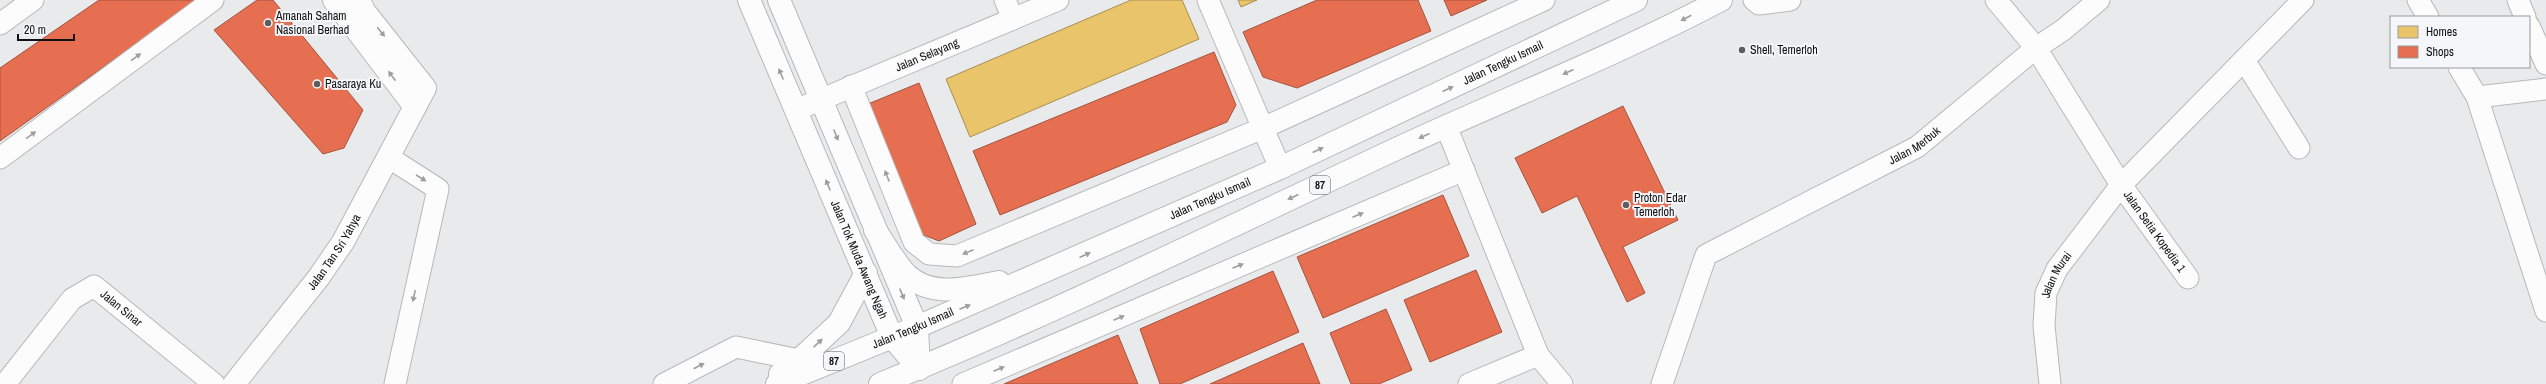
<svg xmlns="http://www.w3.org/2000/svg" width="2546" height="384" font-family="'Archivo Narrow',sans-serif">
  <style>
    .homes { fill: #e9c46a; stroke: #a88e50 }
    .shops { fill: #e76f51; stroke: #a6533e }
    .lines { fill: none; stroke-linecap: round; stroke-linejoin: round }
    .street-casing { stroke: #b7b8b9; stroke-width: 23 }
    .secondary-casing { stroke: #b7b8b9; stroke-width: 24 }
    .primary-casing { stroke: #b7b8b9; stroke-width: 24 }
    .street { stroke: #fcfcfc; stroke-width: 21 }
    .secondary { stroke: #fcfcfc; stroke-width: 22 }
    .primary { stroke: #fcfcfc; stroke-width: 22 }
    .oneway { fill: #9e9e9e }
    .poi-dot { fill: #5c5d5e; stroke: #f5f6fa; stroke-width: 1.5 }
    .labels { text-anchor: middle; stroke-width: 4; stroke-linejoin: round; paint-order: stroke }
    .shield { fill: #f5f6fa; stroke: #555658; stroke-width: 1 }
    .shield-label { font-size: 11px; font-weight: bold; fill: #101112 }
    .poi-label { font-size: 12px; fill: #101112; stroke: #f5f6fa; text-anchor: start }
    .street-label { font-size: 12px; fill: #101112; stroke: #f5f6fa }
  </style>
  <rect width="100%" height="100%" fill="#e8eaec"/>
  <path class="homes" d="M1131,0H1182L1199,39L970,137L946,79Z
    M1238,0H1257L1241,7Z"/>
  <path class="shops" d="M99,0H197L0,141V68Z
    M257,0H273L363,110L344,148L323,154L214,30Z
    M1317,0H1418L1431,31L1297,88L1263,77L1243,32Z
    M1444,0H1487L1451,16Z
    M1214,52L1236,105L1227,122L1000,215L973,151Z
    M919,83L976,224L939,241L921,234L868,104Z
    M1623,106L1678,220L1623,247L1645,293L1627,302L1577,196L1542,213L1515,158Z
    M1443,195L1469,256L1323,318L1297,257Z
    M1476,270L1502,332L1430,362L1404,300Z
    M1273,271L1299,332L1180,384H1160L1140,329Z
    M1386,309L1412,370L1379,384H1351L1330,333Z
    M1118,335L1138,384H1004Z
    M1303,343L1320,384H1210Z"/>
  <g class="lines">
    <g class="street-casing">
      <g id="street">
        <path d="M1005,0L1013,19"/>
        <path d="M1208,0L1280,168"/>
        <path d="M1754,0L1759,4L1790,0"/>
        <path id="s1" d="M1996,0L2036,48L2121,185L2188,278"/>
        <path d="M2418,0L2428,17"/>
        <path d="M2518,0L2525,17"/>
        <path d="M0,24L33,0"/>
        <path d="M2529,26L2546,64"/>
        <path d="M2244,60L2299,148"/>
        <path d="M2459,67L2477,97L2546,311"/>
        <path d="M851,86L914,242L929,254L957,256L1263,128L1544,0"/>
        <path d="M2477,97L2546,89"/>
        <path id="s2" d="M796,110L1058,0"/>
        <path d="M1446,126L1538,355L1562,384"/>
        <path d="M388,157L438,189L395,384"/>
        <path d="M0,158L213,0"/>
        <path id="s3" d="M5,384L72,299L94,286L214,384"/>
        <path d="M664,384L736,347L799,360"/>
        <path d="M963,384L1464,170"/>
        <path d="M1469,384L1538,355"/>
        <path id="s4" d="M1662,384L1706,255L1917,147L2036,48L2063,30L2099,0"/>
        <path id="s5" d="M2050,384L2044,326L2046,293L2057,269L2121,185L2303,0"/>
      </g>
    </g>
    <g class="secondary-casing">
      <g id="secondary">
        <path d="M334,0L415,107"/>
        <path id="s6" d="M749,0L892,337L919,369"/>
        <path d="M779,0L917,327L919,369"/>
        <path id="s7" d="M234,384L319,277L343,242L425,88L364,11L359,0"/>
      </g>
    </g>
    <g class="primary-casing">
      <g id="primary">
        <path d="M875,230C885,244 894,261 905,273C930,299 968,288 999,282"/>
        <path d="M780,374L799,360L839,323L866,273"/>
        <path id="s8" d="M777,384L917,327L1280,168L1636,0"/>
        <path d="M880,384C1055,313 1225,229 1396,149C1504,99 1615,56 1721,0"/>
      </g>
    </g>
    <use href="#street" class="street"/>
    <use href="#secondary" class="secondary"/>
    <use href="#primary" class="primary"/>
  </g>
  <defs><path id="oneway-solid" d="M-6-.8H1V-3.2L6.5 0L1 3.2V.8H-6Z"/></defs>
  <g class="oneway">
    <use href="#oneway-solid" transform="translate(1686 18) rotate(152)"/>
    <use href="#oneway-solid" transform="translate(381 32) rotate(51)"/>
    <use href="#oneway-solid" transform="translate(136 57) rotate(-36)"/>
    <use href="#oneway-solid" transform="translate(1568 72) rotate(156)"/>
    <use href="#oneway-solid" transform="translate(781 74) rotate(-113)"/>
    <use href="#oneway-solid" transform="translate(392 76) rotate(-127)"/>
    <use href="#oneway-solid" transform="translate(1448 89) rotate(-25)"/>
    <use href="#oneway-solid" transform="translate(31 135) rotate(-36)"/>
    <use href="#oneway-solid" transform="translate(836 135) rotate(68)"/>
    <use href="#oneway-solid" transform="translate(1424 136) rotate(155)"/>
    <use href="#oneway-solid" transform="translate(1318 150) rotate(-25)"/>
    <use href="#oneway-solid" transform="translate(887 176) rotate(-112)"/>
    <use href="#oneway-solid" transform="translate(421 178) rotate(32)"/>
    <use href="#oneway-solid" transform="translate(828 185) rotate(-113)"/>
    <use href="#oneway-solid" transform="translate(1293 197) rotate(155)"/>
    <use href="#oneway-solid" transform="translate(1358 215) rotate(-23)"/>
    <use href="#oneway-solid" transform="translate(968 252) rotate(158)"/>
    <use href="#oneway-solid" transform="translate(1085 255) rotate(-24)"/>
    <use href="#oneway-solid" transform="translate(1238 266) rotate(-23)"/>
    <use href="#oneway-solid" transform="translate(902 294) rotate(67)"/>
    <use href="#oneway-solid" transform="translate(414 296) rotate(102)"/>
    <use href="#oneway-solid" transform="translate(965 307) rotate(-23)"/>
    <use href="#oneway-solid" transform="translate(1119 318) rotate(-23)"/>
    <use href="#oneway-solid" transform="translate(818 343) rotate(-43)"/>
    <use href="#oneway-solid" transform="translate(699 366) rotate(-27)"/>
    <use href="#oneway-solid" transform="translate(999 369) rotate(-23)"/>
  </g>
  <g class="poi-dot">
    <circle cx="268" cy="23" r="4"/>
    <circle cx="1742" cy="50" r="4"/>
    <circle cx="317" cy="84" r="4"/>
    <circle cx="1626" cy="205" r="4"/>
  </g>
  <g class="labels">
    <g class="shield">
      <rect x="1310" y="176" width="20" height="18" rx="3"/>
      <rect x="824" y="352" width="20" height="18" rx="3"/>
    </g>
    <g class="shield-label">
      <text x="1320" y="189">87</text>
      <text x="834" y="365">87</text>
    </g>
    <g class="poi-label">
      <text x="276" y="20">Amanah Saham<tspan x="276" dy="14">Nasional Berhad</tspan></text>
      <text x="1750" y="54">Shell, Temerloh</text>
      <text x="325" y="88">Pasaraya Ku</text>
      <text x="1634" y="202">Proton Edar<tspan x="1634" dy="14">Temerloh</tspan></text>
    </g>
    <g class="street-label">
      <text dy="4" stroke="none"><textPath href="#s2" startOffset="142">Jalan Selayang</textPath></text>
      <text dy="4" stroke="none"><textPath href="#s8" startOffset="794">Jalan Tengku Ismail</textPath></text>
      <text dy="4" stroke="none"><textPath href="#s4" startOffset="372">Jalan Merbuk</textPath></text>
      <text dy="4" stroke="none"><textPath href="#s8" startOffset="471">Jalan Tengku Ismail</textPath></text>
      <text dy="4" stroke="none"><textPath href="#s1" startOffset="281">Jalan Setia Kopedia 1</textPath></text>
      <text dy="4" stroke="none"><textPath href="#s7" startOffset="166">Jalan Tan Sri Yahya</textPath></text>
      <text dy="4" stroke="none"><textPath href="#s6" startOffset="282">Jalan Tok Muda Awang Ngah</textPath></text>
      <text dy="4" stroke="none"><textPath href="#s5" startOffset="112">Jalan Murai</textPath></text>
      <text dy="4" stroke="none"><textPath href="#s3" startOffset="169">Jalan Sinar</textPath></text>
      <text dy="4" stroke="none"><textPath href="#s8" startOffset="147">Jalan Tengku Ismail</textPath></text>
    </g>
  </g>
  <rect x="2390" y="16" width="140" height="52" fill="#f5f6fa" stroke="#999a9d"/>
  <rect x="2398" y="26" width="20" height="12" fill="#e9c46a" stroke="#999a9d"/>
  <text x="2426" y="36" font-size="12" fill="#101112">Homes</text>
  <rect x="2398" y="46" width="20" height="12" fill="#e76f51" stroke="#999a9d"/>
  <text x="2426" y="56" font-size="12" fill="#101112">Shops</text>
  <path d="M18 34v6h56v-6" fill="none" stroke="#101112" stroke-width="2"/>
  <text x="24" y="34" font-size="12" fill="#101112" stroke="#f5f6fa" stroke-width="3" paint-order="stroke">20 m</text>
</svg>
